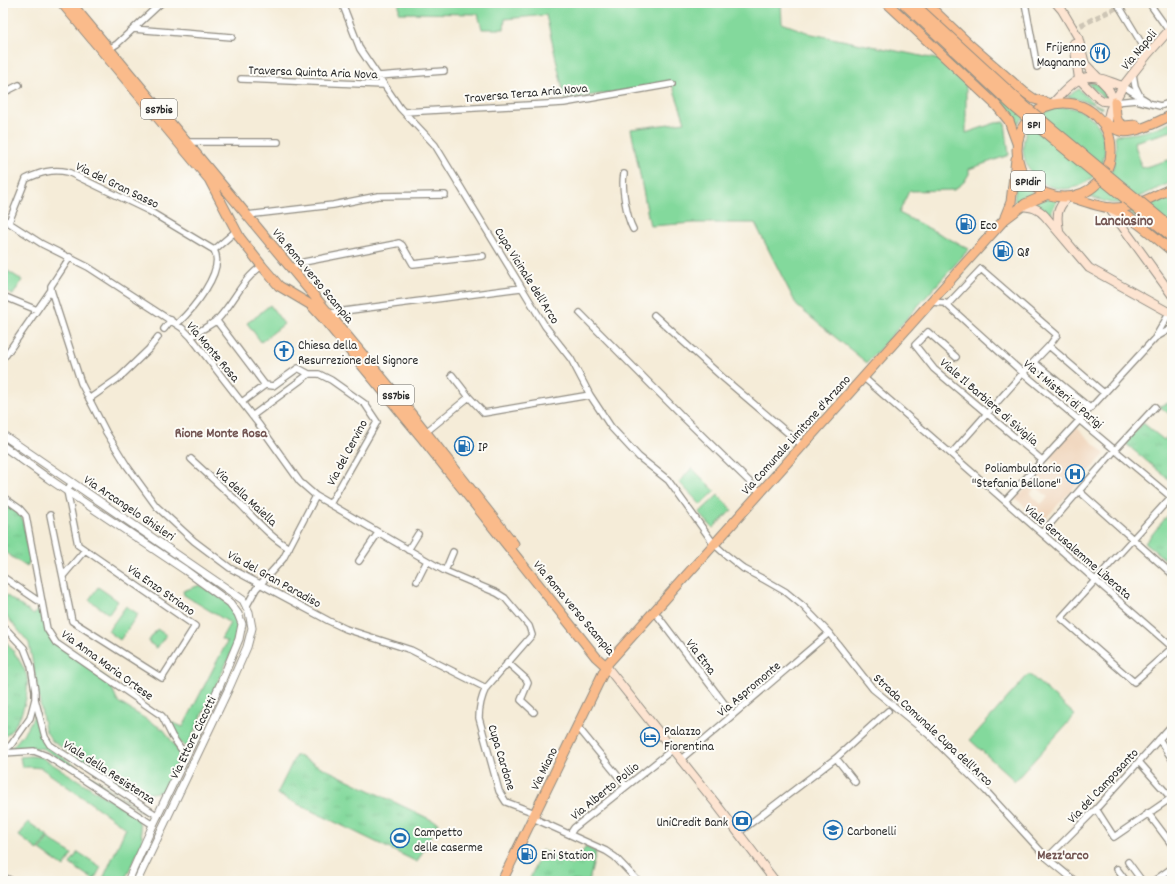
<svg xmlns="http://www.w3.org/2000/svg" width="1175" height="884" font-family="Dekko,sans-serif">
  <style>
    .built { fill: #f0d5bc; fill-rule: evenodd }
    .green { fill: #83d99c; stroke: #578264 }
    .park { fill: url(#park-tufts); stroke: #578264 }
    .lines { fill: none; stroke-linecap: round; stroke-linejoin: round }
    .minor-tunnel { stroke: #cdc5b5; stroke-width: 5.5; stroke-dasharray: 5.5 3; stroke-linecap: butt }
    .minor-casing { stroke: #908c82; stroke-width: 8 }
    .tertiary-casing { stroke: #908c82; stroke-width: 9 }
    .secondary-casing { stroke: #908c82; stroke-width: 10 }
    .primary-casing { stroke: #908c82; stroke-width: 11 }
    .trunk-casing { stroke: #908c82; stroke-width: 11 }
    .minor { stroke: #fff; stroke-width: 5.5 }
    .tertiary { stroke: #fff; stroke-width: 7 }
    .secondary { stroke: #fde4d1; stroke-width: 8 }
    .primary { stroke: #fabb8b; stroke-width: 9 }
    .trunk { stroke: #fabb8b; stroke-width: 9 }
    .trunk-bridge-casing { stroke: #908c82; stroke-width: 11; stroke-linecap: butt }
    .trunk-bridge { stroke: #fabb8b; stroke-width: 9 }
    .labels { text-anchor: middle; stroke-width: 4; stroke-linejoin: round; paint-order: stroke }
    .shield { fill: #fdfcf7; stroke: #6a6a68; stroke-width: 1 }
    .shield-label { font-size: 12px; font-weight: bold; fill: #2b2b2b }
    .poi-label { font-size: 13px; fill: #2b2b2b; stroke: #fdfcf7; text-anchor: start }
    .street-label { font-size: 13px; fill: #2b2b2b; stroke: #fdfcf7 }
    .neighbourhood-label { font-size: 14px; font-weight: bold; fill: #735653; stroke: #fdfcf7 }
    .quarter-label { font-size: 15px; font-weight: bold; fill: #735653; stroke: #fdfcf7 }
  </style>
  <defs>
    <pattern id="park-tufts" width="24" height="20" patternUnits="userSpaceOnUse"><rect width="24" height="20" fill="#83d99c"/><path d="M3 7l-1-3M5 7V3M7 7l1-3M15 17l-1-3M17 17v-4M19 17l1-3" fill="none" stroke="#71ba87"/></pattern>
  </defs>
  <rect width="100%" height="100%" fill="#fdfcf7"/>
  <filter id="ink" filterUnits="userSpaceOnUse"><feTurbulence type="fractalNoise" baseFrequency=".025" numOctaves="2"/><feDisplacementMap in="SourceGraphic" scale="8" xChannelSelector="R" yChannelSelector="G"/><feConvolveMatrix kernelMatrix="1 2 1 2 8 2 1 2 1" color-interpolation-filters="sRGB"/></filter>
  <filter id="wash" filterUnits="userSpaceOnUse"><feTurbulence type="fractalNoise" baseFrequency=".012" numOctaves="4" result="noise"/><feDisplacementMap in="SourceGraphic" scale="16" xChannelSelector="R" yChannelSelector="G"/><feGaussianBlur stdDeviation="0.9" result="paint"/><feColorMatrix in="noise" values="0 0 0 0 0 0 0 0 0 0 0 0 0 0 0 0 0 1.4 0 .05"/><feComposite in="paint" operator="in"/></filter>
  <g filter="url(#wash)">
    <rect width="100%" height="100%" fill="#f5ecd8"/>
    <path class="built" d="M1076,427L1105,454L1042,522L1013,496L1018,491L1021,494L1037,476L1034,473L1041,466L1046,471L1054,461L1049,457ZM1036,487L1048,497L1041,504L1030,494Z"/>
    <path class="green" d="M399,3H781L782,23L812,34L966,65V133L995,123L1005,122L1009,155L969,169V174L964,182L954,190L909,191L899,213L969,249L867,363L797,306L755,223H694L650,226L631,129L685,122L672,84L565,99L546,15L505,19L504,29H482L478,14L399,13Z
      M1087,83H1096L1103,90L1106,98H1104Z
      M1079,89C1086,96 1092,104 1102,107L1101,109L1093,104L1067,96Z
      M1010,90L1023,100L1036,107L1016,125L1013,116L1000,101Z
      M1023 148a41 41 0 1 1 82 0a41 41 0 1 1-82 0Z
      M1172,121V131L1134,142L1142,168L1172,159V182L1125,203H1110L1084,195C1112,182 1118,165 1115,135C1138,134 1151,131 1172,121Z
      M1016,178L1025,188L1035,194L1014,204Z
      M1172,193V247L1129,212Z
      M1053,198L1058,200L1052,210L1051,218L1041,208L1032,203L1043,199Z
      M3,268L22,280L13,295L3,289Z
      M270,305L284,324L261,342L247,323L260,314V313Z
      M692,468L715,491L701,505L679,482Z
      M718,495L732,510L713,528L699,513Z
      M200,585L233,606L241,632L187,747C174,740 173,736 168,722H171L183,727L227,642L221,639L230,623L184,595L183,591Z
      M98,587L118,601L109,614L89,600Z
      M3,593L34,615L40,607L50,634L69,652L108,679L118,702L164,730L180,753L179,763L165,791L144,794L126,791L52,741L45,730L29,643L3,612Z
      M126,606L138,614L120,640L108,631Z
      M157,629L166,635L157,648L148,642Z
      M1029,674L1075,715L1015,781L970,740Z
      M36,710L43,739L48,747L149,816L44,749C33,747 24,747 13,750L10,749C21,738 31,725 36,710Z
      M31,756L41,757L134,815L138,819L143,841L124,881H102L126,828L41,768L31,767H22L20,757Z
      M28,822L48,836L38,850L19,836Z
      M48,838L72,854L64,867L40,850Z"/>
    <path class="park" d="M1172,402V416L1159,406Z
      M1143,423L1164,440L1172,431V482L1125,443Z
      M3,502L17,512L22,518L30,559L27,567L3,551Z
      M1172,510V565L1145,543Z
      M3,638C10,645 25,667 27,677C29,693 24,712 15,725C12,730 7,735 3,739Z
      M296,755L438,823L417,862L277,794Z
      M586,847L596,852L589,881H529L542,850L572,865Z
      M78,852L101,867L94,880L70,864Z"/>
  </g>
  <g filter="url(#ink)">
    <g class="lines">
      <path class="minor-tunnel" d="M1073,29L1126,3"/>
      <g class="minor-casing">
        <path id="minor" d="M342,3L360,49L400,108L435,145L545,326L571,359L590,395L611,427L639,457L668,480L714,544L725,554L744,569L765,580L786,592L803,606L829,633L873,689L928,734L986,791L1047,858L1075,881
          M1025,3L1037,67
          M1150,3L1152,7L1169,31
          M1119,6L1148,54
          M133,29L232,37
          M109,49L117,44L161,3
          M1133,74L1135,86L1140,96
          M378,76L444,71
          M241,79L384,85
          M1123,86L1147,101
          M3,93L19,85
          M1115,102L1136,100L1160,106L1172,102
          M404,112L564,103L672,84
          M187,142H278
          M624,174C621,187 627,218 633,229
          M247,215L333,205L378,196L445,195
          M3,219L42,244L88,267L182,328L191,337L260,426L300,482L316,496L445,571L497,593L505,598L529,626L532,635L486,688C481,698 479,707 479,718L499,791L506,802L535,813
          M9,222L26,179C41,172 52,169 68,172L149,211L214,250
          M214,250L236,231
          M70,257L51,286V290L81,383L106,432L127,466L156,506L194,541L230,568L329,621L346,629L411,650L486,688
          M291,268L304,262L395,244L399,243L402,245L413,264L483,256
          M3,296L37,310
          M931,302L945,303L1023,373L1171,497L1061,618L1134,682L1172,648
          M947,305L981,269L1057,335L1049,346L1104,393
          M580,313L683,417L761,493
          M329,314L336,312L521,288
          M654,315L721,376L803,446
          M216,320L265,385
          M177,324C192,310 226,271 214,250
          M164,329L171,320
          M191,337C199,331 209,326 217,320C234,303 242,279 262,266
          M1155,338L1172,328
          M3,357L6,355L51,290
          M956,357L928,332L915,345L934,369L1042,460
          M1034,362L1090,408
          M309,374H319L331,380L365,404L377,422L330,504
          M452,375L469,397
          M863,377L1172,647
          M89,399L120,377L149,349L158,337
          M242,402L265,385L273,386L298,368L309,374L252,416
          M426,432L469,397L484,413L590,395
          M951,454L1023,373L1049,346
          M191,459C207,474 223,488 239,503C254,518 270,537 289,548
          M1079,491L1172,574
          M3,497L20,509L26,516L47,629L56,643L162,716L172,736L186,756
          M1005,501L1155,338L1170,312
          M50,515L72,621L162,678L195,626L78,545L67,491L72,482
          M1042,533L1115,450L1155,407
          M408,550L418,534
          M359,561L378,533
          M445,571L453,552
          M63,576L85,550
          M3,577L37,600L41,602
          M417,581L427,561
          M246,607L256,589L283,559L316,496
          M654,611L733,715
          M3,626L24,648L31,666L35,691V699L30,718L11,745L3,751
          M507,662L526,679L528,683L521,700L534,712
          M35,699L45,737L50,745L158,816
          M577,726L626,786
          M1159,739L1172,759
          M3,753L34,751L47,756L153,825
          M836,758L855,782
          M680,760L829,633
          M1096,809L1114,837L1171,798L1139,762
          M1148,813L1172,845
          M533,818L606,851L615,857L638,881
          M738,833L836,758L888,711
          M570,834L574,828L672,750
          M1047,858L1096,809L1172,725
          M1128,862L1142,881
          M1117,869L1126,881
          M3,877L12,881
          M1154,881L1172,868"/>
      </g>
      <g class="tertiary-casing">
        <path id="tertiary" d="M3,435L230,591L243,600L249,612L252,628L247,647L229,688L137,881
          M3,446L49,479L185,570L230,603L238,614L242,624L239,639L220,685L153,825L128,881"/>
      </g>
      <g class="secondary-casing">
        <path id="secondary" d="M1056,3L1062,10L1078,37L1085,64L1108,88L1115,102
          M1074,43L1079,79L1098,98L1103,101L1115,102
          M1052,104C1065,91 1078,72 1099,78C1107,80 1115,84 1123,86
          M1108,133V118L1110,110L1123,86L1148,54L1172,27
          M1021,206C1032,207 1038,208 1045,216L1089,268L1172,314
          M1109,208L1172,295
          M1059,230C1056,215 1057,208 1068,197
          M606,666L717,805L775,881"/>
      </g>
      <g class="primary-casing">
        <path id="primary" d="M62,3L209,179L240,238L262,266L279,286L311,305L322,317L422,438L596,657L606,666
          M71,3L398,397L514,544
          M1115,102L1116,116L1118,122L1124,126L1136,125
          M1017 150a47 47 0 1 1 94 0a47 47 0 1 1-94 0Z
          M1103,121C1109,125 1114,129 1120,131C1134,135 1159,121 1172,115
          M1070,197C1081,200 1101,208 1112,208C1133,209 1154,196 1172,188
          M1005,217L1011,202L1016,159
          M502,881L608,663L1004,220L1025,204L1048,194"/>
      </g>
      <g class="trunk-casing">
        <path id="trunk" d="M887,3L996,105L1009,121L1017,143
          M926,3L971,46L1024,92L1034,99L1052,104
          M1111,208C1136,219 1151,234 1172,251"/>
      </g>
      <use href="#minor" class="minor"/>
      <use href="#tertiary" class="tertiary"/>
      <use href="#secondary" class="secondary"/>
      <use href="#primary" class="primary"/>
      <use href="#trunk" class="trunk"/>
      <g class="trunk-bridge-casing">
        <path id="trunk-bridge" d="M903,3L1015,108L1172,237
          M913,3L1025,106L1172,228"/>
      </g>
      <use href="#trunk-bridge" class="trunk-bridge"/>
    </g>
  </g>
  <defs>
    <g id="restaurant-ring" transform="scale(1)"><circle r="9.5" fill="#fdfcf7" stroke="#1f6fb2" stroke-width="1.5"/><path d="M-5-6h1v4h1v-4h1v4h1v-4h1v5L-1.5 .5V6h-2V.5L-5-1ZM5-6V6H3V1.5H1.5Q1.5-4 5-6Z" fill="#1f6fb2"/></g>
    <g id="fuel-ring" transform="scale(1)"><circle r="9.5" fill="#fdfcf7" stroke="#1f6fb2" stroke-width="1.5"/><path d="M-5.5-6h7V0h2V4h1.3V-2.5L3-4.5l.8-.8L6-3V5H2.5V1h-1V6h-7ZM-4.2-4.7v3.2H.2V-4.7Z" fill="#1f6fb2"/></g>
    <g id="church-ring" transform="scale(1)"><circle r="9.5" fill="#fdfcf7" stroke="#1f6fb2" stroke-width="1.5"/><path d="M-1.2-6h2.4v3.5h3.3v2.4h-3.3V6h-2.4V-.1h-3.3v-2.4h3.3Z" fill="#1f6fb2"/></g>
    <g id="hospital-ring" transform="scale(1)"><circle r="9.5" fill="#fdfcf7" stroke="#1f6fb2" stroke-width="1.5"/><path d="M-5-5h3v3.5h4V-5h3V5h-3V1.5h-4V5h-3Z" fill="#1f6fb2"/></g>
    <g id="hotel-ring" transform="scale(1)"><circle r="9.5" fill="#fdfcf7" stroke="#1f6fb2" stroke-width="1.5"/><path d="M-6-4.5h1.5V1H6V5H4.5V3h-9V5H-6ZM-4 0a1.8 1.8 0 1 1 3.6 0ZM.5 0V-2.5h3Q6-2.5 6 0Z" fill="#1f6fb2"/></g>
    <g id="bank-ring" transform="scale(1)"><circle r="9.5" fill="#fdfcf7" stroke="#1f6fb2" stroke-width="1.5"/><path d="M-6-4H6V4H-6ZM0-2.3a2.3 2.3 0 1 0 0 4.6a2.3 2.3 0 1 0 0-4.6Z" fill="#1f6fb2"/></g>
    <g id="school-ring" transform="scale(1)"><circle r="9.5" fill="#fdfcf7" stroke="#1f6fb2" stroke-width="1.5"/><path d="M0-5L7-2L0 1L-7-2ZM-4 1L0 2.5L4 1V4Q0 6-4 4Z" fill="#1f6fb2"/></g>
    <g id="stadium-ring" transform="scale(1)"><circle r="9.5" fill="#fdfcf7" stroke="#1f6fb2" stroke-width="1.5"/><path d="M0-5a6.5 5 0 1 0 0 10a6.5 5 0 1 0 0-10ZM-3.5-1.8h7v3.6h-7Z" fill="#1f6fb2"/></g>
  </defs>
  <g fill-rule="evenodd">
    <use href="#restaurant-ring" x="1100" y="53"/>
    <use href="#fuel-ring" x="966" y="224"/>
    <use href="#fuel-ring" x="1003" y="251"/>
    <use href="#church-ring" x="284" y="351"/>
    <use href="#fuel-ring" x="464" y="446"/>
    <use href="#hospital-ring" x="1075" y="474"/>
    <use href="#hotel-ring" x="650" y="737"/>
    <use href="#bank-ring" x="742" y="821"/>
    <use href="#school-ring" x="833" y="830"/>
    <use href="#stadium-ring" x="400" y="838"/>
    <use href="#fuel-ring" x="527" y="854"/>
  </g>
  <g class="labels">
    <g class="shield">
      <rect x="141" y="99" width="36" height="20" rx="3"/>
      <rect x="1023" y="114" width="22" height="20" rx="3"/>
      <rect x="1011" y="171" width="34" height="20" rx="3"/>
      <rect x="378" y="385" width="36" height="20" rx="3"/>
    </g>
    <g class="shield-label">
      <text x="159" y="113">SS7bis</text>
      <text x="1034" y="128">SP1</text>
      <text x="1028" y="185">SP1dir</text>
      <text x="396" y="399">SS7bis</text>
    </g>
    <g class="poi-label">
      <text x="1086" y="51" text-anchor="end">Frijenno<tspan x="1086" dy="15">Magnanno</tspan></text>
      <text x="980" y="229">Eco</text>
      <text x="1017" y="256">Q8</text>
      <text x="298" y="349">Chiesa della<tspan x="298" dy="15">Resurrezione del Signore</tspan></text>
      <text x="478" y="451">IP</text>
      <text x="1061" y="472" text-anchor="end">Poliambulatorio<tspan x="1061" dy="15">"Stefania Bellone"</tspan></text>
      <text x="664" y="735">Palazzo<tspan x="664" dy="15">Fiorentina</tspan></text>
      <text x="728" y="826" text-anchor="end">UniCredit Bank</text>
      <text x="847" y="835">Carbonelli</text>
      <text x="414" y="836">Campetto<tspan x="414" dy="15">delle caserme</tspan></text>
      <text x="541" y="859">Eni Station</text>
    </g>
    <g class="street-label">
      <text transform="translate(1138 49) rotate(-50)" y="5">Via Napoli</text>
      <text transform="translate(313 71) rotate(2)" y="5">Traversa Quinta Aria Nova</text>
      <text transform="translate(526 92) rotate(-5)" y="5">Traversa Terza Aria Nova</text>
      <text transform="translate(118 184) rotate(26)" y="5">Via del Gran Sasso</text>
      <text transform="translate(314 275) rotate(50)" y="5">Via Roma verso Scampia</text>
      <text transform="translate(528 275) rotate(58)" y="5">Cupa Vicinale dell'Arco</text>
      <text transform="translate(214 351) rotate(50)" y="5">Via Monte Rosa</text>
      <text transform="translate(1064 393) rotate(40)" y="5">Via I Misteri di Parigi</text>
      <text transform="translate(990 401) rotate(41)" y="5">Viale Il Barbiere di Siviglia</text>
      <text transform="translate(795 434) rotate(-48)" y="5">Via Comunale Limitone d'Arzano</text>
      <text transform="translate(346 452) rotate(-62)" y="5">Via del Cervino</text>
      <text transform="translate(247 496) rotate(43)" y="5">Via della Maiella</text>
      <text transform="translate(130 507) rotate(34)" y="5">Via Arcangelo Ghisleri</text>
      <text transform="translate(1079 551) rotate(41)" y="5">Viale Gerusalemme Liberata</text>
      <text transform="translate(275 578) rotate(29)" y="5">Via del Gran Paradiso</text>
      <text transform="translate(162 589) rotate(35)" y="5">Via Enzo Striano</text>
      <text transform="translate(575 607) rotate(50)" y="5">Via Roma verso Scampia</text>
      <text transform="translate(702 656) rotate(53)" y="5">Via Etna</text>
      <text transform="translate(108 664) rotate(36)" y="5">Via Anna Maria Ortese</text>
      <text transform="translate(748 688) rotate(-40)" y="5">Via Aspromonte</text>
      <text transform="translate(934 729) rotate(43)" y="5">Strada Comunale Cupa dell'Arco</text>
      <text transform="translate(192 737) rotate(-64)" y="5">Via Ettore Ciccotti</text>
      <text transform="translate(503 757) rotate(73)" y="5">Cupa Cardone</text>
      <text transform="translate(543 768) rotate(-64)" y="5">Via Miano</text>
      <text transform="translate(110 771) rotate(33)" y="5">Viale della Resistenza</text>
      <text transform="translate(1102 785) rotate(-47)" y="5">Via del Camposanto</text>
      <text transform="translate(604 790) rotate(-39)" y="5">Via Alberto Pollio</text>
    </g>
    <g class="neighbourhood-label">
      <text x="221" y="437">Rione Monte Rosa</text>
      <text x="1063" y="859">Mezz'arco</text>
    </g>
    <g class="quarter-label">
      <text x="1124" y="225">Lanciasino</text>
    </g>
  </g>
  <rect width="1175" height="884" fill="none" stroke="#fdfcf7" stroke-width="16"/>
</svg>
